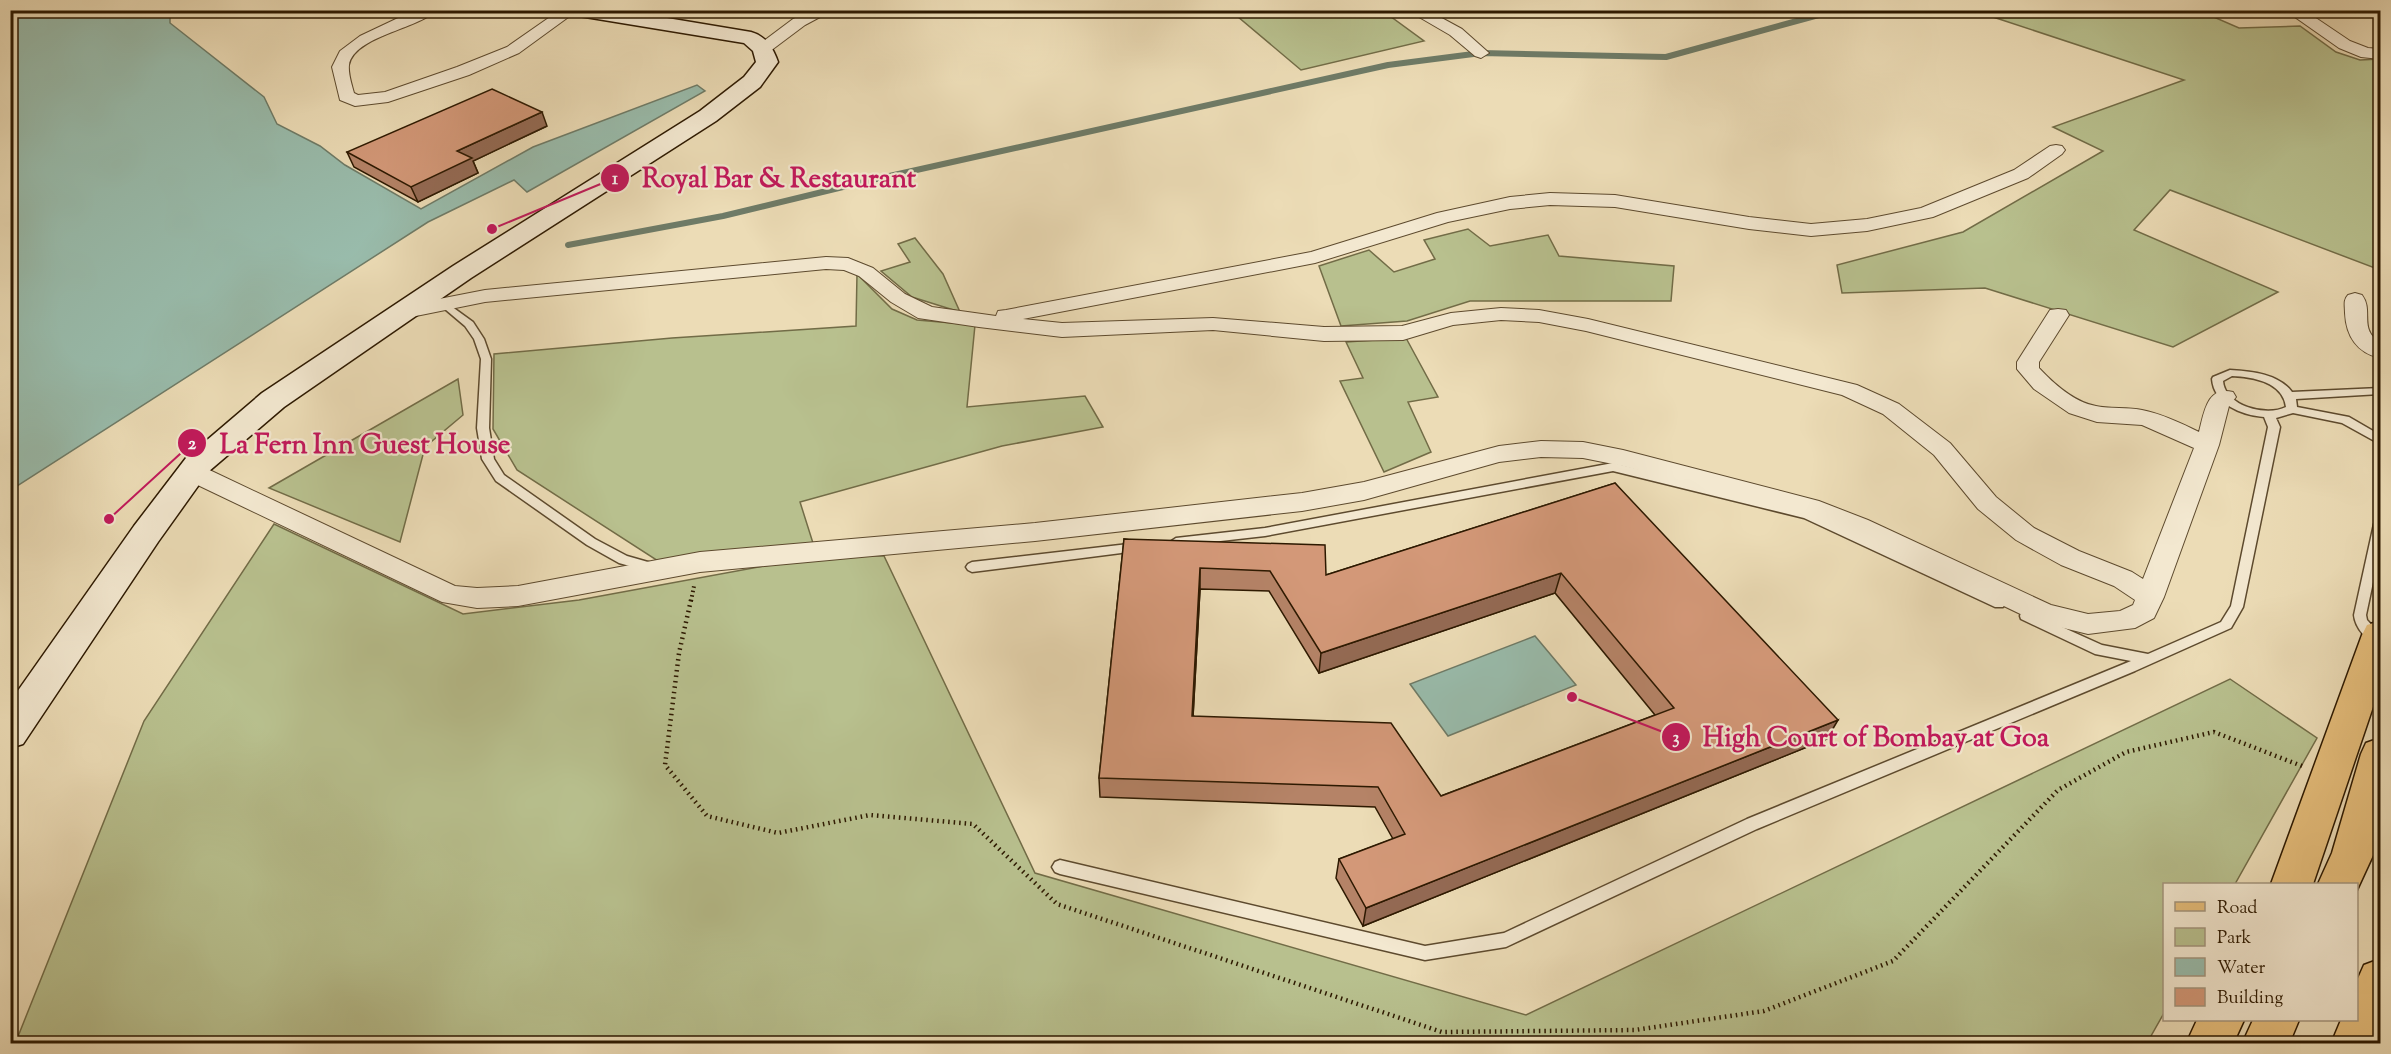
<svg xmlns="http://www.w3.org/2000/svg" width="2391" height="1054" font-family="'Sorts Mill Goudy',serif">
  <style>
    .green { fill: #b8c08e; stroke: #726c47; stroke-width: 1.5 }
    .water { fill: #99bcac; stroke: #6e7b67; stroke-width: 1.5 }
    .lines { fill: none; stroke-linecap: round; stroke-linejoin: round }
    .stream { stroke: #6e7b67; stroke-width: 6 }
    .service-casing { stroke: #5d4a2e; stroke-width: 3 }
    .minor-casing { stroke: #5d4a2e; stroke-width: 2 }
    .secondary-casing { stroke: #2d1900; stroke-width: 3 }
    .primary-casing { stroke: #2d1900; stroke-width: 3 }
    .trunk-casing { stroke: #2d1900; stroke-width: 3 }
    .path-far1 { stroke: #2d1900; stroke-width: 4; stroke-dasharray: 1.5 3; stroke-linecap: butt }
    .path { stroke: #2d1900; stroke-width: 4.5; stroke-dasharray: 1.5 4; stroke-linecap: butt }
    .service { fill: #f3e8d0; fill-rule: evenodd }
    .minor { fill: #f3e8d0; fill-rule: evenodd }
    .secondary { fill: #f3e8d0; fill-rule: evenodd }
    .primary { fill: #e6be7b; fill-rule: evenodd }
    .trunk { fill: #e6be7b; fill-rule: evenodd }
    .wall { fill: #b58367; stroke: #2d1900; stroke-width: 1.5; fill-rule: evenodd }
    .shaded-wall { fill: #946a54; stroke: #2d1900; stroke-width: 1.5 }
    .building { fill: #d39878; stroke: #2d1900; stroke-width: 1.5; fill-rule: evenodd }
    .leader { fill: none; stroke: #c2185b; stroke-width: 2 }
    .callout-dot { fill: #c2185b; stroke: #f3e8d0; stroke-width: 2 }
    .mark-label { font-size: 18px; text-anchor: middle; font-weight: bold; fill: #fff }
    .callout-label { font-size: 27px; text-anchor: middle; font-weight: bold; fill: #c2185b; stroke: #f3e8d0; stroke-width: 4.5; stroke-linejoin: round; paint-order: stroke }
  </style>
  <rect width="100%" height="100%" fill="#ecdcb6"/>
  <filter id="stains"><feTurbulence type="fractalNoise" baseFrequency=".00333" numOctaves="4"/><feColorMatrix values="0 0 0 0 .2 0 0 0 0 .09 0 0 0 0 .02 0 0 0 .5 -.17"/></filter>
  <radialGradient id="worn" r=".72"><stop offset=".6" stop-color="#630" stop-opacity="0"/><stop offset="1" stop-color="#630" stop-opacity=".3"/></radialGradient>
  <path class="green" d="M1231,11H1383L1424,41L1301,70Z
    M1995,11H2200L2239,28L2300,26L2336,52L2360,60L2380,59V270L2170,190L2134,230L2278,292L2173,347L1985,288L1842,293L1837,265L1963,232L2103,151L2053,127L2184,80L1987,15Z
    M1468,229L1490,246L1548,235L1559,256L1674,266L1671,301H1470L1407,321L1341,326L1319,266L1369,250L1394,272L1435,259L1424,240Z
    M915,238L943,274L960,312L912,297L881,271L910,262L898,244Z
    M857,274L892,309L917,320L975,325L967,407L1085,396L1103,427L1002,446L800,502L813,543L658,561L517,470L493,429L494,354L672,338L856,326Z
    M1406,338L1438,397L1408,402L1431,452L1384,472L1340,381L1363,378L1346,342Z
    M458,379L463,415L425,447L400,542L269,488Z
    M274,524L463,614L579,600L824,555L884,556L1035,873L1526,1015L2230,679L2317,738L2235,884H2164V1013L2147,1043L15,1044L144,721Z"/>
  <path class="water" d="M11,10L170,11V23L264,97L277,124L320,146L345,165L421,209L533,147L697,85L705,91L527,192L514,180L428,222L11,490Z
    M1535,636L1576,685L1448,736L1410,684Z"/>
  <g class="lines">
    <path class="stream" d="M568,245L723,216L876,179L1388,65L1481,53L1666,57L1837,10"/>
    <g class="service-casing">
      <path id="service" d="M444,301L473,322L484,339L491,359L489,428L494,459L504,475L595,539L627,556L655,564L657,567L655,570L651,572L619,563L587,545L496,481L482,459L477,428L481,359L474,339L465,326L439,304Z
        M2230,370C2251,371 2279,374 2292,392L2380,388V394L2296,399L2297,407L2349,417L2380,435V444L2342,423L2293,413L2276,418L2280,427L2243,607L2231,628L2135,671L1757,829L1506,947L1425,960L1060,874L1055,872L1052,867L1055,862L1060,860L1425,946L1504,933L1747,819L2131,661L2095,654L2021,619L2020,616L2021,613H2031L2102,645L2148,654L2221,622L2231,606L2268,427L2264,417C2241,415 2214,404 2212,379L2213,377ZM2232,376C2253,377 2283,382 2286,407C2266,417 2225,406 2223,381Z
        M1613,463L1811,512L2003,601L2005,604L2003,607H1995L1804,518L1613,471L1265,536L1176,546L1170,542L1176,538L1265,528Z
        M2380,520V549L2366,615L2367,620L2380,634V642C2368,645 2355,627 2354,615L2374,524Z
        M1137,543L1143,547L1137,551L972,572L968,570L966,567L968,564L972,562Z"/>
    </g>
    <g class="minor-casing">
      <path id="minor" d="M415,10H436C419,29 354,36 349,65C348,74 352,85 354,93L358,95L385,92L457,67L507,47L560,10H578L519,53L469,75L388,102L355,106L340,100L332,67L340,51L360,36Z
        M812,10H833L805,25L769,52H757L755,49L757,46L793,19Z
        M1407,10H1427L1462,29L1489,53L1481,58L1475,56L1450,35Z
        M2285,10H2304L2350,41L2368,48L2380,49V59L2361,57L2339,48Z
        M2056,145L2062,146L2065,150L2062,154L2028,178L1933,217L1867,231L1811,236L1749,229L1615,207L1550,205L1510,209L1448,222L1315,263L1023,319L1062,323L1213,318L1324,327L1402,326L1451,313L1501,308L1539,310L1588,319L1857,385L1899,404L1950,443L1996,497L2034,528L2079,551L2132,572L2143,579L2194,448L2142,425L2097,422L2069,413L2034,389L2017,369V362L2050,310L2058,309L2066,310L2069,315L2039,362V368C2054,384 2074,402 2096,406C2111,409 2127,407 2142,410C2162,414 2181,423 2199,432C2204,413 2207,385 2233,392L2236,397L2229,406L2219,445L2164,597L2154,618L2135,628L2088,634L2035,621L1850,532L1803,514L1623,466L1583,458L1541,457L1499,462L1364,500L1302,511L1035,541L700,572L518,606L477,608L442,602L183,478L180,472L183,466L192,464L201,466L455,586L477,588L518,586L700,552L1035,523L1302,493L1364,482L1499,446L1541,441L1583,442L1623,450L1819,501L1868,520L2051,605L2088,614L2120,611L2133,605L2135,600L2114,586L2061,565L2016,540L1978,509L1934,455L1883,414L1842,395L1586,331L1539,322L1501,320L1453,325L1403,340L1324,341L1213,330L1062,337L979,327L918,318L891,302L859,276L844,270L826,269L485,302L406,318L398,317L395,312L398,307L485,290L826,257L848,258L873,268L905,294L932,307L996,316L998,311L1006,310L1311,252L1437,213L1510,197L1550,193L1615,195L1749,217L1811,224L1867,219L1921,208L2014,170L2050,146Z
        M2355,293L2362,295C2374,311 2358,328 2380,343V358C2357,353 2346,336 2345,313C2345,306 2343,300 2348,295Z"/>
    </g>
    <g class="secondary-casing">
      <path id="secondary" d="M569,10H619L751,32C766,36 773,48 778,62L760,87L716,121L471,278L284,407L208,472L158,542L23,744L10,748V702L134,526L186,458L262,393L453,266L700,111L744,77L756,62L753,51L744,43L579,16L572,14Z"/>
    </g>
    <g class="primary-casing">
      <path id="primary" d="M2380,621V686L2313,884H2271L2362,635L2367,625Z
        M2197,1020H2244L2233,1044H2186Z"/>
    </g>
    <g class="trunk-casing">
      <path id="trunk" d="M2380,738V826L2374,853L2356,892V884H2318L2332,853L2361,754L2366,743Z
        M2380,959V1035L2377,1044H2331L2341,1020H2356V983L2364,965Z
        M2253,1020H2299L2289,1044H2242Z"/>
    </g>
    <path class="path-far1" d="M691,601L694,586"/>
    <path class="path" d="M691,600L679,653L665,765L707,816L778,833L870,815L973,824L1057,904L1442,1032L1635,1030L1764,1011L1893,961L2058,790L2126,752L2214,732L2302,766"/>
    <use href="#service" class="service"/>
    <use href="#minor" class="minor"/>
    <use href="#secondary" class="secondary"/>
    <use href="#primary" class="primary"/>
    <use href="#trunk" class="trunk"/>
  </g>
  <path class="wall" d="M547,126L473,161L478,173L418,202L354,167L347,152Z
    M1615,483L1827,739L1363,926L1336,878L1339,859L1393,839L1375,807L1100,797L1099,778L1124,539L1326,575ZM1200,589L1269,591L1319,673L1555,593L1655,715L1441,796L1193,716Z"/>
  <path class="shaded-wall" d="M542,112L547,126L473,161L478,173L418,202L411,187L457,151Z
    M1200,568V589L1192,736V716Z
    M1561,573L1555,593L1319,673L1321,653Z
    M1838,720L1827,739L1363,926L1366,908Z"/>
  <path class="building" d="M492,89L542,112L457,151L472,158L411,187L347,152Z
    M1615,483L1838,720L1366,908L1339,859L1405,834L1378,787L1099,778L1124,539L1325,545L1326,575ZM1200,568L1270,571L1321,653L1561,573L1674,708L1441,796L1391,723L1192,716Z"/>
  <path class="leader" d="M492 229L615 178M109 519L192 443M1572 697L1676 737"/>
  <g class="callout-dot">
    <circle cx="492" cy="229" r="6"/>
    <circle cx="109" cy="519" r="6"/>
    <circle cx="1572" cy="697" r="6"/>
    <circle cx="615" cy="178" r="15"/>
    <circle cx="192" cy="443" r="15"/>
    <circle cx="1676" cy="737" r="15"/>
  </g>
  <g class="mark-label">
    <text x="615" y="184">1</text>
    <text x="192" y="449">2</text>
    <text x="1676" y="743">3</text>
  </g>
  <g class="callout-label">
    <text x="779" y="187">Royal Bar &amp; Restaurant</text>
    <text x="365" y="453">La Fern Inn Guest House</text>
    <text x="1876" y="746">High Court of Bombay at Goa</text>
  </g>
  <rect width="2391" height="1054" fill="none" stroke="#ecdcb6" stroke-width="36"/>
  <rect x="12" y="12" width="2367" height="1030" fill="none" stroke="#2d1900" stroke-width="3"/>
  <rect x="18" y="18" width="2355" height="1018" fill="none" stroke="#2d1900" stroke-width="1.5"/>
  <rect x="2163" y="883" width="195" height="138" fill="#f3e8d0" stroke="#a4957d" stroke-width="1.5"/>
  <rect x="2175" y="902" width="30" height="9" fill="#e6be7b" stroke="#a4957d" stroke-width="1.5"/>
  <text x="2217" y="913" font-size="18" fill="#2d1900">Road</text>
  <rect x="2175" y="928" width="30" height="18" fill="#b8c08e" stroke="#a4957d" stroke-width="1.5"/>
  <text x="2217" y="943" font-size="18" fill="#2d1900">Park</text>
  <rect x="2175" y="958" width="30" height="18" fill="#99bcac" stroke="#a4957d" stroke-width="1.5"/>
  <text x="2217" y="973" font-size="18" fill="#2d1900">Water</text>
  <rect x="2175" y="988" width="30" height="18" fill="#d39878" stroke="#a4957d" stroke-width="1.5"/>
  <text x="2217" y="1003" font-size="18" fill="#2d1900">Building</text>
  <rect width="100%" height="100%" filter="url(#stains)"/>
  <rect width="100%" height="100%" fill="url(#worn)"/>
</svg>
